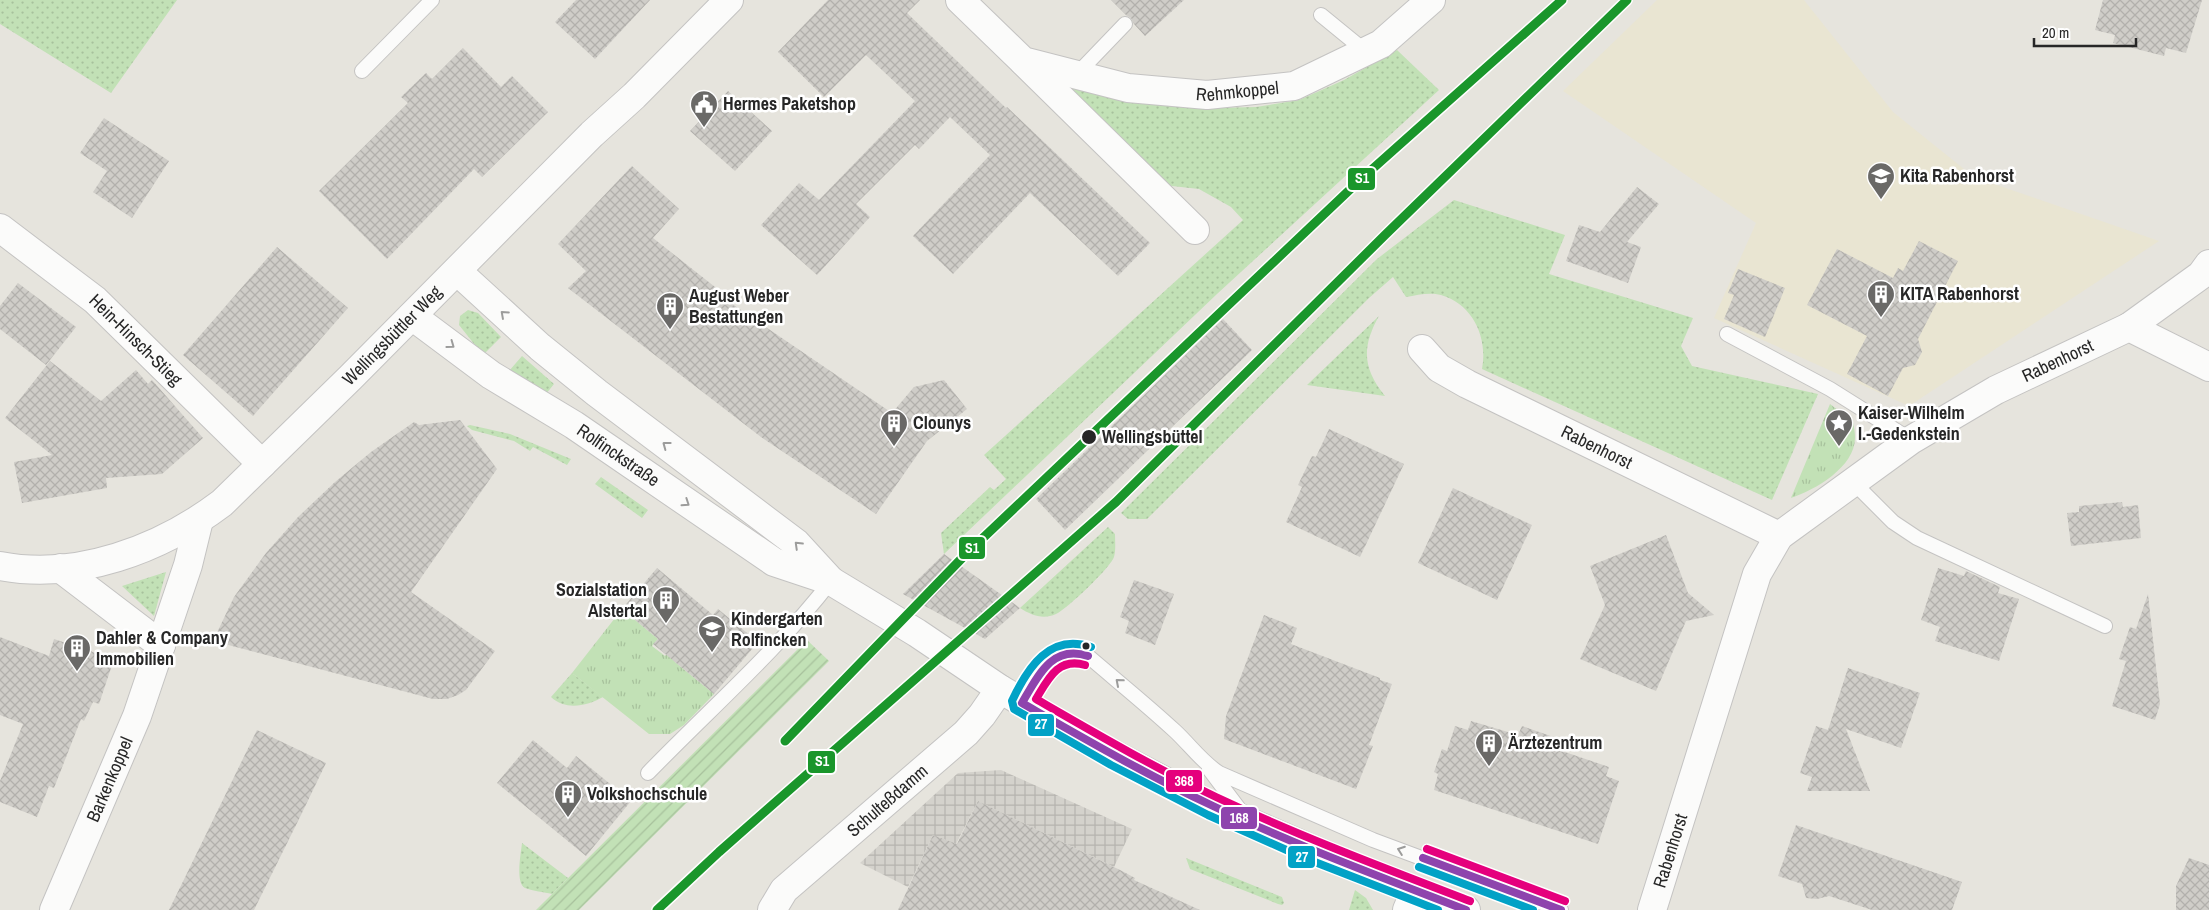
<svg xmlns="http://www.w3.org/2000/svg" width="2209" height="910" font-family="'Archivo Narrow',sans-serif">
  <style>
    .education { fill: #e9e5d2 }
    .grass { fill: url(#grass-dots) }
    .park { fill: url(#park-tufts) }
    .garden { fill: url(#garden-furrows) }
    .plaza { fill: url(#plaza-grid) }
    .building { fill: url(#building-cross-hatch) }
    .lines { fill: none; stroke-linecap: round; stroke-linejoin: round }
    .lane-casing { stroke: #c4c3c2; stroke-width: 16 }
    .street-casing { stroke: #c4c3c2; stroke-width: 30 }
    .secondary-casing { stroke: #c4c3c2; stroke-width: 30 }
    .lane { stroke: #fbfbfa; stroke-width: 14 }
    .street { stroke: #fbfbfa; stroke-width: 28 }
    .secondary { stroke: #fbfbfa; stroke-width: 28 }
    .bus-1-casing { stroke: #fff; stroke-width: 11 }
    .bus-2-casing { stroke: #fff; stroke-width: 11 }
    .bus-3-casing { stroke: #fff; stroke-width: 11 }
    .bus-1 { stroke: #8e44ad; stroke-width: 8 }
    .bus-2 { stroke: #02a2c6; stroke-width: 8 }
    .bus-3 { stroke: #e5007d; stroke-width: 8 }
    .rail-1-casing { stroke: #fff; stroke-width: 12 }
    .rail-1 { stroke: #1a962b; stroke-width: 9 }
    .oneway { stroke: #9c9c9b }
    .stop-dot { fill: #272727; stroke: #fff; stroke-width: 2 }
    .labels { text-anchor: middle; stroke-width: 5; stroke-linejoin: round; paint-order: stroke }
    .street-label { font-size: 18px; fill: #272727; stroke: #fff }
    .poi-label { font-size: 18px; font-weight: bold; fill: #272727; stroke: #fff; text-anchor: start }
    .stop-label { font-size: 18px; font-weight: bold; fill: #272727; stroke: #fff; text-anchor: start }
    .line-badge { stroke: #fff; stroke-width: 2 }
    .badge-label { font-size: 14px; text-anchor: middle; font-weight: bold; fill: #fff }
  </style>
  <defs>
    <pattern id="grass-dots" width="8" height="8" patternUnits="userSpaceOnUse" patternTransform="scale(1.25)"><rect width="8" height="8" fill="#c2e1b6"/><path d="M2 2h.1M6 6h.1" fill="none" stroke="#a7c19c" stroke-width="1.8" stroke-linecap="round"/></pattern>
    <pattern id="park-tufts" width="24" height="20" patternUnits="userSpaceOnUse" patternTransform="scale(1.25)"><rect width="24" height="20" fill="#c2e1b6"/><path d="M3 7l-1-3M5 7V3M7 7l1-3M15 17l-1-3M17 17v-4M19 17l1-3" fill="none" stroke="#a7c19c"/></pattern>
    <pattern id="garden-furrows" width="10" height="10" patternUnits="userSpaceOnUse" patternTransform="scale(1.25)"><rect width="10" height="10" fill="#c2e1b6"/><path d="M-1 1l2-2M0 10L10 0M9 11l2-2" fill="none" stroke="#a7c19c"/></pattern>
    <pattern id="plaza-grid" width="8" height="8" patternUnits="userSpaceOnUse" patternTransform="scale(1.25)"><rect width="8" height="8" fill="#d4d2cc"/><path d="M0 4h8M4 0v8" fill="none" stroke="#b6b4af"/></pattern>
    <pattern id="building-cross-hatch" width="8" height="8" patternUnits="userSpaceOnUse" patternTransform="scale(1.25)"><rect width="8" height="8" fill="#cfcdc8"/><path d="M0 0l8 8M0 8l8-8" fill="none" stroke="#b2b0ac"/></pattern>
  </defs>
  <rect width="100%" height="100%" fill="#e6e4dd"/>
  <path class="education" d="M1657,0H1804L1893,112L1974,177L2159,241L1909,406L1714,318L1756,223L1563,91Z"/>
  <path class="grass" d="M0,0H177L111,93L0,24Z
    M1397,50L1439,90L1217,294L944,554L941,533L990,487L994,490L1006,479L984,455L1243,220L1231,207L1199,189L1163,185L1069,93L1073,89L1169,106L1214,108L1256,107L1299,100L1344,80Z
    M1454,200L1565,235L1549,274L1693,318L1681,346L1692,366L1818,394L1772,500L1482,369C1488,338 1473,304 1441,295C1429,292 1418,295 1406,297L1393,277L1369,298L1147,519H1128L1121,513L1377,259Z
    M468,310L478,313L501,337L483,355L459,325L460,316Z
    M1379,316C1362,346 1362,368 1385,396L1307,385Z
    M522,356L554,384L546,394L509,371Z
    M470,425L510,434L571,459L567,465L533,447L530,451L514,441L472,430L467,426Z
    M601,477L648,510L642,518L595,484Z
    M1108,527L1115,534C1115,541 1116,550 1114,557C1111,567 1067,609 1056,614C1043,620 1031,615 1020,608Z
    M166,572L154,616L122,586Z
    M572,673L603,697C587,706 566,711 551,697Z
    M522,843L568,878L552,894C544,892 533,891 525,888C515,883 521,853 522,843Z
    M1186,858L1282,897L1284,903L1282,905L1278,904L1190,869Z
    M1355,890L1366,898L1373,910H1349Z"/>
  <path class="park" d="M1830,404L1853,422C1854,427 1855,433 1855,438C1855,467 1815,490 1791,498Z
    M622,609L658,639L652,646L665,656L671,649L675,662L714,694L684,725L670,734H649L572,673Z"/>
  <path class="garden" d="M807,640L829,661L579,910H536Z"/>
  <path class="plaza" d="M1001,770L1132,829L1114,867L978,801L956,844L933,835L908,887L860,863L958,773Z"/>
  <path class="building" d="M576,0H650L595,59L555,22Z
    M828,0H920L907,13L1006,108L1007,107L1150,243L1118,276L1030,193L953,274L913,236L990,155L950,117L919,149L915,145L856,204L870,217L817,275L761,225L799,183L819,200L915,101L866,55L824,97L778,52Z
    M1111,0H1184L1145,36L1134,24L1131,18L1126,15Z
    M2103,0H2202L2186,53L2166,48L2164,56L2113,43L2115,35L2095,30Z
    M463,48L501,87L512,76L548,112L482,177L474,169L387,259L319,191L408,103L401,97L426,73L432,79Z
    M728,91L772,131L735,171L690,131Z
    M104,118L169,161L132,218L93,192L107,171L80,153Z
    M632,166L679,209L653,238L734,302L732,304L892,413L914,387L944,380L967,409L927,441L876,514L761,437L568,288L586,271L558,244Z
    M1637,187L1659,204L1627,242L1641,247L1628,283L1566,261L1579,225L1600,232Z
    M1919,241L1958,261L1918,339L1922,352L1915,365L1903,368L1888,396L1847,374L1867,336L1807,305L1837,249L1893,278L1898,268L1903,271Z
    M277,247L348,308L253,416L183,355Z
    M1738,269L1785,288L1765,337L1724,319L1734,295L1728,293Z
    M18,283L76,327L46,365L0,329V306Z
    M1223,319L1252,350L1065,530L1036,499Z
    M50,361L101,401L136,370L148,384L152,380L203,438L162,474L106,478L107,488L22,503L14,462L52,455L5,418Z
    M460,420L497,469L411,592L495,651L466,690L458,695L447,699H433L213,641L234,597L266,553L298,517L335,482L371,452L414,422L419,425Z
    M1329,429L1404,464L1360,557L1286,522L1302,487L1298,485L1312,456L1316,457Z
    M1453,488L1532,525L1497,600L1418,563Z
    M2122,502L2123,507L2138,505L2141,538L2071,546L2067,513L2079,512V506Z
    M1666,535L1688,593L1714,615L1686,621L1656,691L1580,659L1605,605L1590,566Z
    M944,554L1020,608L985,639L903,594Z
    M657,568L713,615L718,609L758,642L714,694L653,644L658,639L622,609Z
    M1938,568L1964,576L1966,571L2000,587L1998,593L2019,599L1999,661L1935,641L1940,627L1921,620Z
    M1134,580L1174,594L1155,645L1125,633L1129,621L1120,617Z
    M2148,594L2160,704L2155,720L2112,706L2126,661L2119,659L2130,627L2136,629Z
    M1264,615L1297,628L1291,644L1380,678V680L1392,684L1369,745L1373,746L1356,789L1224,739L1226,716Z
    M0,637L49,656L54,639L114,659L99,704L93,702L84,721L81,719L54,788L49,786L37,817L0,802V781L23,724L0,715Z
    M1848,668L1920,693L1901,748L1846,729L1870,791H1807L1812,777L1800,773L1816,726L1828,730Z
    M1471,721L1518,735L1522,726L1565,741L1562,751L1609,767L1606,776L1619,781L1598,844L1434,790L1438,774L1434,772L1442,749L1447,751L1455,726L1468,730Z
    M257,730L326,763L301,815L254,910H169Z
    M533,740L567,768L576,756L631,801L586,856L497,783Z
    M978,801L1122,871L1135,878L1134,880L1200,910H898L933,835L957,844Z
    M1796,825L1962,882L1952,910H1872L1829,896L1817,899L1806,898L1802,884L1778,876Z
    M2189,858L2209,865V910H2176V886Z"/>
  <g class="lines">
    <g class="lane-casing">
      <path id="lane" d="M1321,15L1365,51
        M362,71L432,0
        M1076,75L1125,24
        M1727,334L1830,389L1911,440
        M1853,482L1893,522L1917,538L2105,626
        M1022,703C1037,679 1055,639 1088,656C1117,681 1147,705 1175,731C1190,745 1202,762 1219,773L1373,840L1561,910
        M1209,769L1243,814
        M648,773C709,710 777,651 831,581"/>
    </g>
    <g class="street-casing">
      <g id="street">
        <path id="s1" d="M960,0L1023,61L1128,88L1207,95L1294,86L1381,44L1431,0"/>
        <path d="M1024,62L1195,230"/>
        <path id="s2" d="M0,228L95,300L262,464"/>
        <path d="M2129,327L2201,275L2209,264"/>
        <path id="s3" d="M1422,349L1439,368L1467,384L1779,536"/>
        <path d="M60,568L161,645"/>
        <path id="s4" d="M54,910L137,716L188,565L199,520"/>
        <path id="s5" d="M772,910L784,890L966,733L982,715L1000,689"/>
        <path d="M1407,910L1415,891"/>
        <path id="s6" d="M1652,910L1757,574L1779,536L1911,440L1996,390L2129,327L2209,367"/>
      </g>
    </g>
    <g class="secondary-casing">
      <g id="secondary">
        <path d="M457,271L540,347L597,393L796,543L830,580"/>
        <path id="s7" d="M412,316L491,375L574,425L774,562L831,581L917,633L1000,689L1092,743L1212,806L1344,863L1466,910"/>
        <path id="s8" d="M0,566C77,581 161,549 222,503L351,377L592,134L634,96L729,0"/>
      </g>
    </g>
    <use href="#lane" class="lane"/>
    <use href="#street" class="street"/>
    <use href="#secondary" class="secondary"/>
    <g class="bus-1-casing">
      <path id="bus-1" d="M1022,703C1085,739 1147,775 1213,806C1295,845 1381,877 1466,910
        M1022,703C1038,676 1052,644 1088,656
        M1423,858L1561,910"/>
    </g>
    <g class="bus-2-casing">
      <path id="bus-2" d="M1091,647C1050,633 1028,667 1012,701L1014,709L1111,765L1208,815L1302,857L1438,910
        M1419,867L1533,910"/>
    </g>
    <g class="bus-3-casing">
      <path id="bus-3" d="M1085,665C1058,657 1048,679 1036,699C1095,733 1155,768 1216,797C1299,836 1384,868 1470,901
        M1427,849L1565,901"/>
    </g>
    <use href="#bus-1" class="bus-1"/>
    <use href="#bus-2" class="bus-2"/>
    <use href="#bus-3" class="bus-3"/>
    <g class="rail-1-casing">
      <path id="rail-1" d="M785,741L965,555L1360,180L1562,0
        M657,910L719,852L1116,502L1385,235L1627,0"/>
    </g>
    <use href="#rail-1" class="rail-1"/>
  </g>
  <defs><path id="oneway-chevron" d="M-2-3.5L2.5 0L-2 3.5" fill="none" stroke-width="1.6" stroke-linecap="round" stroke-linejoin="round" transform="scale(1.25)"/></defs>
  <g class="oneway">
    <use href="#oneway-chevron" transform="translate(504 314) rotate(-138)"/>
    <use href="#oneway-chevron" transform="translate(451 345) rotate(36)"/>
    <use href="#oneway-chevron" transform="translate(666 445) rotate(-143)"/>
    <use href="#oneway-chevron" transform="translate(686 503) rotate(34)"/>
    <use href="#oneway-chevron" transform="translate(798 545) rotate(-136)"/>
    <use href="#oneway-chevron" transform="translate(1119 682) rotate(-139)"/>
    <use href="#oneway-chevron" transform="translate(1401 850) rotate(-160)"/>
  </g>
  <defs>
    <g id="civic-pin" transform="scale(1.4375)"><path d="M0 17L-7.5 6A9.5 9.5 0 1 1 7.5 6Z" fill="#6a6967" stroke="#fff"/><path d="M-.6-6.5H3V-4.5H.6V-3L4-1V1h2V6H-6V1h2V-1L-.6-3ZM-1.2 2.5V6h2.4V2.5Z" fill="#fff"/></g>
    <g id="school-pin" transform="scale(1.4375)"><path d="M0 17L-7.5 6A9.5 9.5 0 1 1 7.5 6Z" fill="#6a6967" stroke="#fff"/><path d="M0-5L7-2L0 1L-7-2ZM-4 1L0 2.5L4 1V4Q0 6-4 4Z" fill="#fff"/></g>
    <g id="building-pin" transform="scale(1.4375)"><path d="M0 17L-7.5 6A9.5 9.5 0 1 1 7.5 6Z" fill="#6a6967" stroke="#fff"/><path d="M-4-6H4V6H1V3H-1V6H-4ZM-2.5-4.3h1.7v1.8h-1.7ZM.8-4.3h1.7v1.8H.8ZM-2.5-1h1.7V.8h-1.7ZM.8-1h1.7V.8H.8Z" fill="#fff"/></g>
    <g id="sight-pin" transform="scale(1.4375)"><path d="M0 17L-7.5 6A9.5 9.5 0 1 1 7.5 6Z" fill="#6a6967" stroke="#fff"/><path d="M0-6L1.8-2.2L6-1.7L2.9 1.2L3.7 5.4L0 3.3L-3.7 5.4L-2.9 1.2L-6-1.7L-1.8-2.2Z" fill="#fff"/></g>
  </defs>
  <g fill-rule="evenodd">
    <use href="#civic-pin" x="704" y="104"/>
    <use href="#school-pin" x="1881" y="176"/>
    <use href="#building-pin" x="1881" y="294"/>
    <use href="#building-pin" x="670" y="306"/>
    <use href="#building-pin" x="894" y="423"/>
    <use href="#sight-pin" x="1839" y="423"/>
    <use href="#building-pin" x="666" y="600"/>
    <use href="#school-pin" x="712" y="629"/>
    <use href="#building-pin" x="77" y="648"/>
    <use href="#building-pin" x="1489" y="743"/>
    <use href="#building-pin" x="568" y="794"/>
  </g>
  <g class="stop-dot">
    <circle cx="1089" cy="437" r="8"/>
    <circle cx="1086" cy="646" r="4.5"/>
  </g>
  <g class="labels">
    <g class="street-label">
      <text dy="6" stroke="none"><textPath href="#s1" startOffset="306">Rehmkoppel</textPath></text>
      <text dy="6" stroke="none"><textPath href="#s8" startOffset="476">Wellingsbüttler Weg</textPath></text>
      <text dy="6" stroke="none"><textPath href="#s2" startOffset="176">Hein-Hinsch-Stieg</textPath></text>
      <text dy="6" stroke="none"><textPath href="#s6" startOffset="726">Rabenhorst</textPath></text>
      <text dy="6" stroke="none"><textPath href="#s3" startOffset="202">Rabenhorst</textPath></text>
      <text dy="6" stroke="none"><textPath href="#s7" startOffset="249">Rolfinckstraße</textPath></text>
      <text dy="6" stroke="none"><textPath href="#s4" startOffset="142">Barkenkoppel</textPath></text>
      <text dy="6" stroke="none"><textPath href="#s5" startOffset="160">Schulteßdamm</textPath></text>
      <text dy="6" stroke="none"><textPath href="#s6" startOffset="62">Rabenhorst</textPath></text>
    </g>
    <g class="poi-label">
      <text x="723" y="110">Hermes Paketshop</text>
      <text x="1900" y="182">Kita Rabenhorst</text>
      <text x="1900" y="300">KITA Rabenhorst</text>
      <text x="689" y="302">August Weber<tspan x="689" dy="21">Bestattungen</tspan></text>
      <text x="1858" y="419">Kaiser-Wilhelm<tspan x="1858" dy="21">I.-Gedenkstein</tspan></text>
      <text x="913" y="429">Clounys</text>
      <text x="647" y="596" text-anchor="end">Sozialstation<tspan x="647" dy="21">Alstertal</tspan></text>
      <text x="731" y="625">Kindergarten<tspan x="731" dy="21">Rolfincken</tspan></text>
      <text x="96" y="644">Dahler &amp; Company<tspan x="96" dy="21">Immobilien</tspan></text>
      <text x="1508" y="749">Ärztezentrum</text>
      <text x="587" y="800">Volkshochschule</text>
    </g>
    <g class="stop-label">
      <text x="1102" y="443">Wellingsbüttel</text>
    </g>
  </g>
  <g class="line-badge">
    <rect x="1347" y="167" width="29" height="24" rx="5" fill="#1a962b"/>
    <rect x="958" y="536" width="28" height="24" rx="5" fill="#1a962b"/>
    <rect x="1027" y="713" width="28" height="24" rx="5" fill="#02a2c6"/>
    <rect x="807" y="750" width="29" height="24" rx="5" fill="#1a962b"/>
    <rect x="1165" y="769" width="38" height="24" rx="5" fill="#e5007d"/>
    <rect x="1220" y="806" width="38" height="24" rx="5" fill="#8e44ad"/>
    <rect x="1287" y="845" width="29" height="24" rx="5" fill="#02a2c6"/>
  </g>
  <g class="badge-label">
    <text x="1362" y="183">S1</text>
    <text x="972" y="553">S1</text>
    <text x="1041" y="729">27</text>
    <text x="822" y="766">S1</text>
    <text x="1184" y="786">368</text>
    <text x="1239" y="823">168</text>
    <text x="1302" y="862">27</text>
  </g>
  <path d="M2034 38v8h102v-8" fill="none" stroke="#272727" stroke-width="2.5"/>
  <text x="2042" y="38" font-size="15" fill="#272727" stroke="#ffffff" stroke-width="4" paint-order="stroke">20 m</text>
</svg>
